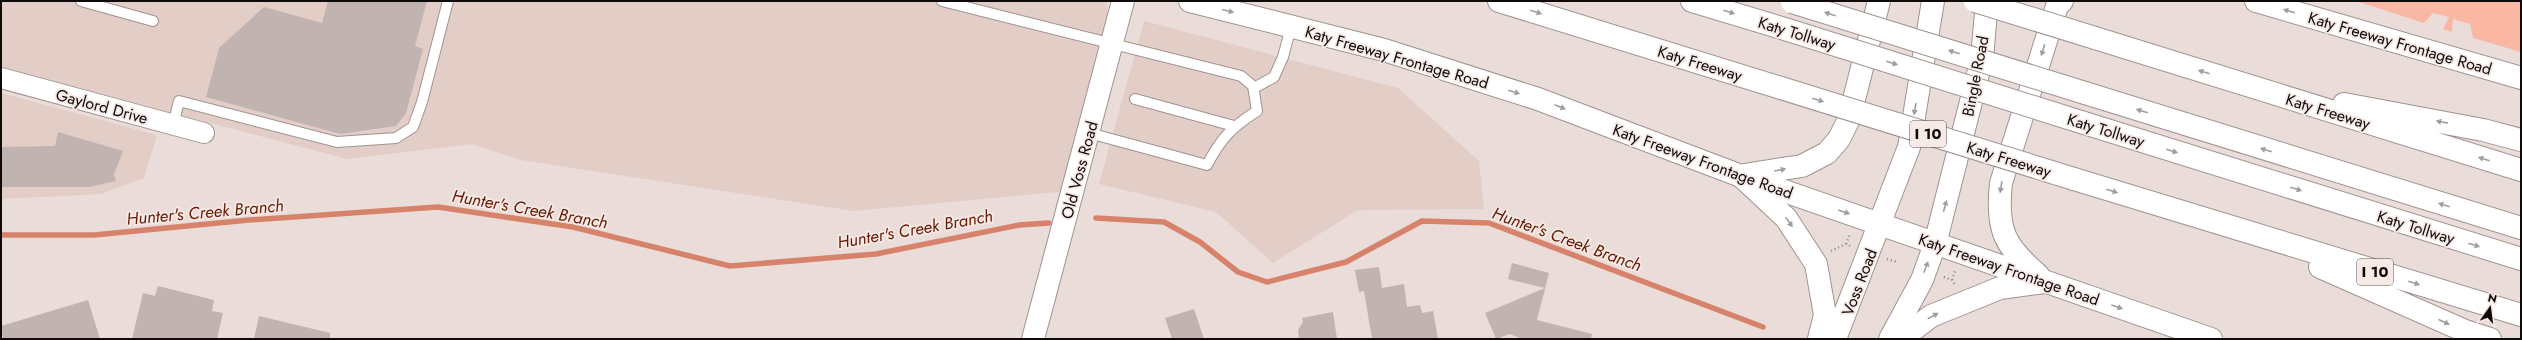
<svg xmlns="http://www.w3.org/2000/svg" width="2522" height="340" font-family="Jost,sans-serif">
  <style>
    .built { fill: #e3cdc7 }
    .green { fill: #fab7a4 }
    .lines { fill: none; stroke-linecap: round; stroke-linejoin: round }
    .stream { stroke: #d7836c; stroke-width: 5.5 }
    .building { fill: #c1b3af }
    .lane-casing { stroke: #a0938f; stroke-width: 12 }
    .street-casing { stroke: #a0938f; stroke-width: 22 }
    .secondary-casing { stroke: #a0938f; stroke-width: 24 }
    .primary-casing { stroke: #a0938f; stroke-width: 24 }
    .highway-casing { stroke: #a0938f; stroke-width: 24 }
    .path { stroke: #908683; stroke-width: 2.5; stroke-dasharray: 1 3; stroke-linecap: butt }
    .lane { stroke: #fff; stroke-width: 10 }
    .street { stroke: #fff; stroke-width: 20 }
    .secondary { stroke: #fff; stroke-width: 22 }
    .primary { stroke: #fff; stroke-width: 22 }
    .highway { stroke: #fff; stroke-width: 22 }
    .highway-bridge-casing { stroke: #a0938f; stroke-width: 24; stroke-linecap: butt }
    .highway-bridge { stroke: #fff; stroke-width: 22 }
    .oneway { fill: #9f9d9d }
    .labels { text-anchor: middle; stroke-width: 3.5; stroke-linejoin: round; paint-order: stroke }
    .shield { fill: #f7e9e5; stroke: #544d4b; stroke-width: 1 }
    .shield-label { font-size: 15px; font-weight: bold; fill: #0e0a09 }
    .street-label { font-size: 16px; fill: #0e0a09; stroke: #f7e9e5 }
    .water-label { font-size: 17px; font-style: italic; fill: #641902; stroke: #f7e9e5 }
  </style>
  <rect width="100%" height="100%" fill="#eadcd8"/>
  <path class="built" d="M1,1H1106L1108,16L1068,191L854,211L521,160L472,144L347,159L1,68Z
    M1144,21L1398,88L1479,161L1484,209L1358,210L1273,263L1216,212L1099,184Z
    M1,93L157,135L144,178L101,194L1,199Z"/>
  <path class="green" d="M2356,1H2521V52L2473,38L2470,24L2453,19L2452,32L2443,29L2449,17L2433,13L2424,23Z"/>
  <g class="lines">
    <path class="stream" d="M1096,218L1164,222L1200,242L1238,272L1267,282L1346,262L1422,221L1489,223L1763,327
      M1,235H94L249,220L438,207L573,227L730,266L876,254L1019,225L1049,223"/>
  </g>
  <path class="building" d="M328,1H427L415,46L423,49L406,113L396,126L340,134L206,97L219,48L264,7L322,23Z
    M58,132L123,151L114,174L116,181L89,187H1V147L55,146Z
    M1512,263L1549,273L1537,320L1592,334L1591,339H1522L1510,334L1496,339L1485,313L1545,288L1508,279Z
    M1379,267L1382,288L1404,284L1407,307L1420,305L1422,313L1433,311L1438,339H1372L1364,291L1359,292L1355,270Z
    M158,286L214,300L212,311L223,313L217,339H132L143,293L155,296Z
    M88,300L100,339H3L1,326Z
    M1194,309L1204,339H1172L1165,318Z
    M1333,312L1337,339H1299L1298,330L1303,322L1302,318Z
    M259,316L330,333V339H254Z"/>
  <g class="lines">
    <g class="lane-casing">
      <path id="lane" d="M81,1L153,21
        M942,1L1241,76L1253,86L1257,111C1232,127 1221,138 1207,165L1089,133
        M1254,88L1274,77L1283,57L1291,27
        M1135,99L1234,126
        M173,125L179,101L337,142L396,138L413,127L422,102L448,1"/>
    </g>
    <g class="street-casing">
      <path id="street" d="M1,78L204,133"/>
    </g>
    <g class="secondary-casing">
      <path id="secondary" d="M1190,1L1384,50L1538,99L1741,176L2211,339
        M2256,1L2521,78
        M1744,175L1802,166L1827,153L1839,139L1849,119L1879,1
        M2038,275C2004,246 1996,229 2001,183L2057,6L2062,1
        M1033,339L1123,1"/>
    </g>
    <g class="primary-casing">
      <path id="primary" d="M1741,176L1786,218L1816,264L1825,315L1819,339
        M1835,339L1909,147L1933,1
        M1890,339L1922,280L1935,244L1982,58L1987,1
        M1901,339L1931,316L2000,288L2045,282"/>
    </g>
    <g class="highway-casing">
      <path id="highway" d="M1499,1L1781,88
        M1692,1L1788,30
        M2095,38L2521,170
        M2085,93L2521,228
        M2344,104L2483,130L2521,140
        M2081,122L2521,259
        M2074,179L2521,315
        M2320,267L2465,331L2490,339"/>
    </g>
    <path class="path" d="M1846,244L1850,234
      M1831,251L1846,244L1850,246
      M1887,259L1897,262
      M1944,277L1952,280L1955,285
      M1952,280L1955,271"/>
    <use href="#lane" class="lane"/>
    <use href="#street" class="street"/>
    <use href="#secondary" class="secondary"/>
    <use href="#primary" class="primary"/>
    <use href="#highway" class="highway"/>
    <g class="highway-bridge-casing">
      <path id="highway-bridge" d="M1975,1L2095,38
        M1792,2L2085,93
        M1788,30L2081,122
        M1781,88L2074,179"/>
    </g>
    <use href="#highway-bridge" class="highway-bridge"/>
  </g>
  <defs><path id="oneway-solid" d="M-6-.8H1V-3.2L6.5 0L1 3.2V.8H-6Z"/></defs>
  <g class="oneway">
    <use href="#oneway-solid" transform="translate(1228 11) rotate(14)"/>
    <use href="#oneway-solid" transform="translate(2289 11) rotate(-164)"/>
    <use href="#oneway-solid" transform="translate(1536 12) rotate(17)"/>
    <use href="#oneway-solid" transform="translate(1729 12) rotate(17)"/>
    <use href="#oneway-solid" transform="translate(1830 14) rotate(-163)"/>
    <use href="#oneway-solid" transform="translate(2043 50) rotate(107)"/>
    <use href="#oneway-solid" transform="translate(1954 52) rotate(-163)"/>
    <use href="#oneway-solid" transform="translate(1892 63) rotate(17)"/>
    <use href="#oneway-solid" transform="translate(2204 72) rotate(-163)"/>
    <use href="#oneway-solid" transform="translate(1514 92) rotate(18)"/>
    <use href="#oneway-solid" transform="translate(1818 100) rotate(17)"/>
    <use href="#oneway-solid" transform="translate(1560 107) rotate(21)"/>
    <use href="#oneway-solid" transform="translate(1915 109) rotate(100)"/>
    <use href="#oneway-solid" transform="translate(2142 111) rotate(-163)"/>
    <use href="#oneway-solid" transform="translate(2442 122) rotate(-169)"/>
    <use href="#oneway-solid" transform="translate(2266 150) rotate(-163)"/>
    <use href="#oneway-solid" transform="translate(2172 151) rotate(17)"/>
    <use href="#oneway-solid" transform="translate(2484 159) rotate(-163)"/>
    <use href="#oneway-solid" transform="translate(1780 170) rotate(-10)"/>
    <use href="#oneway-solid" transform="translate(2001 187) rotate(99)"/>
    <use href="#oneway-solid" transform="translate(2296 189) rotate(17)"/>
    <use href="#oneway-solid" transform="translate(2112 191) rotate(17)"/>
    <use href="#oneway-solid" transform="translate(2444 205) rotate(-163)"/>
    <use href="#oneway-solid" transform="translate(1945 206) rotate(-75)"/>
    <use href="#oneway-solid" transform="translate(1844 212) rotate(19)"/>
    <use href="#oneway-solid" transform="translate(1789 222) rotate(55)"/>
    <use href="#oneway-solid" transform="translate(2474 245) rotate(17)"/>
    <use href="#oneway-solid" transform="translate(1926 267) rotate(-70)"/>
    <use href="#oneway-solid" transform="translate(2414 283) rotate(17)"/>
    <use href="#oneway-solid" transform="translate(2117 307) rotate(19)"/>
    <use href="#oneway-solid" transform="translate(1933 316) rotate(-29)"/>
    <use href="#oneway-solid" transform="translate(2444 322) rotate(24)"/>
  </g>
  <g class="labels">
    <g class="shield">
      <rect x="1910" y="121" width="36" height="26" rx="3"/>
      <rect x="2357" y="259" width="36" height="26" rx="3"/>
    </g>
    <g class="shield-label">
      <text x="1928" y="139">I 10</text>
      <text x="2375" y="277">I 10</text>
    </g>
    <g class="street-label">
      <text transform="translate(1797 33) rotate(17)" y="6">Katy Tollway</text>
      <text transform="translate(2400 43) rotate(16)" y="6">Katy Freeway Frontage Road</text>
      <text transform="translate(1397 57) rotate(16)" y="6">Katy Freeway Frontage Road</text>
      <text transform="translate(1700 63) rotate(17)" y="6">Katy Freeway</text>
      <text transform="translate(1975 76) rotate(-79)" y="6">Bingle Road</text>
      <text transform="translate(102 106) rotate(15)" y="6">Gaylord Drive</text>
      <text transform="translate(2328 111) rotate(17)" y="6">Katy Freeway</text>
      <text transform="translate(2106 130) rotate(17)" y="6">Katy Tollway</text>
      <text transform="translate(2009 159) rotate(17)" y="6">Katy Freeway</text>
      <text transform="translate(1703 161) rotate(20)" y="6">Katy Freeway Frontage Road</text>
      <text transform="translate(1079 170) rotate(-75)" y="6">Old Voss Road</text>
      <text transform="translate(2416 227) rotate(17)" y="6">Katy Tollway</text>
      <text transform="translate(2009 269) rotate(19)" y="6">Katy Freeway Frontage Road</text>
      <text transform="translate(1859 282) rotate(-69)" y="6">Voss Road</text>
    </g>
    <g class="water-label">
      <text transform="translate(530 209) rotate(10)" y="6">Hunter's Creek Branch</text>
      <text transform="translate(205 212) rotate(-5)" y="6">Hunter's Creek Branch</text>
      <text transform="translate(915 229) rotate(-10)" y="6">Hunter's Creek Branch</text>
      <text transform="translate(1567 239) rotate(20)" y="6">Hunter's Creek Branch</text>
    </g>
  </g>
  <rect width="2522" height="340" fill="none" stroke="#0e0a09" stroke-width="4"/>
  <g transform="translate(2490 308) rotate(14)" stroke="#f7e9e5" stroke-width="3" paint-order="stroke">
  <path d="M0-3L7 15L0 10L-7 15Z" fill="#0e0a09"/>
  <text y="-6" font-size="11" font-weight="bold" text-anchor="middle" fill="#0e0a09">N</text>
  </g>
</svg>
